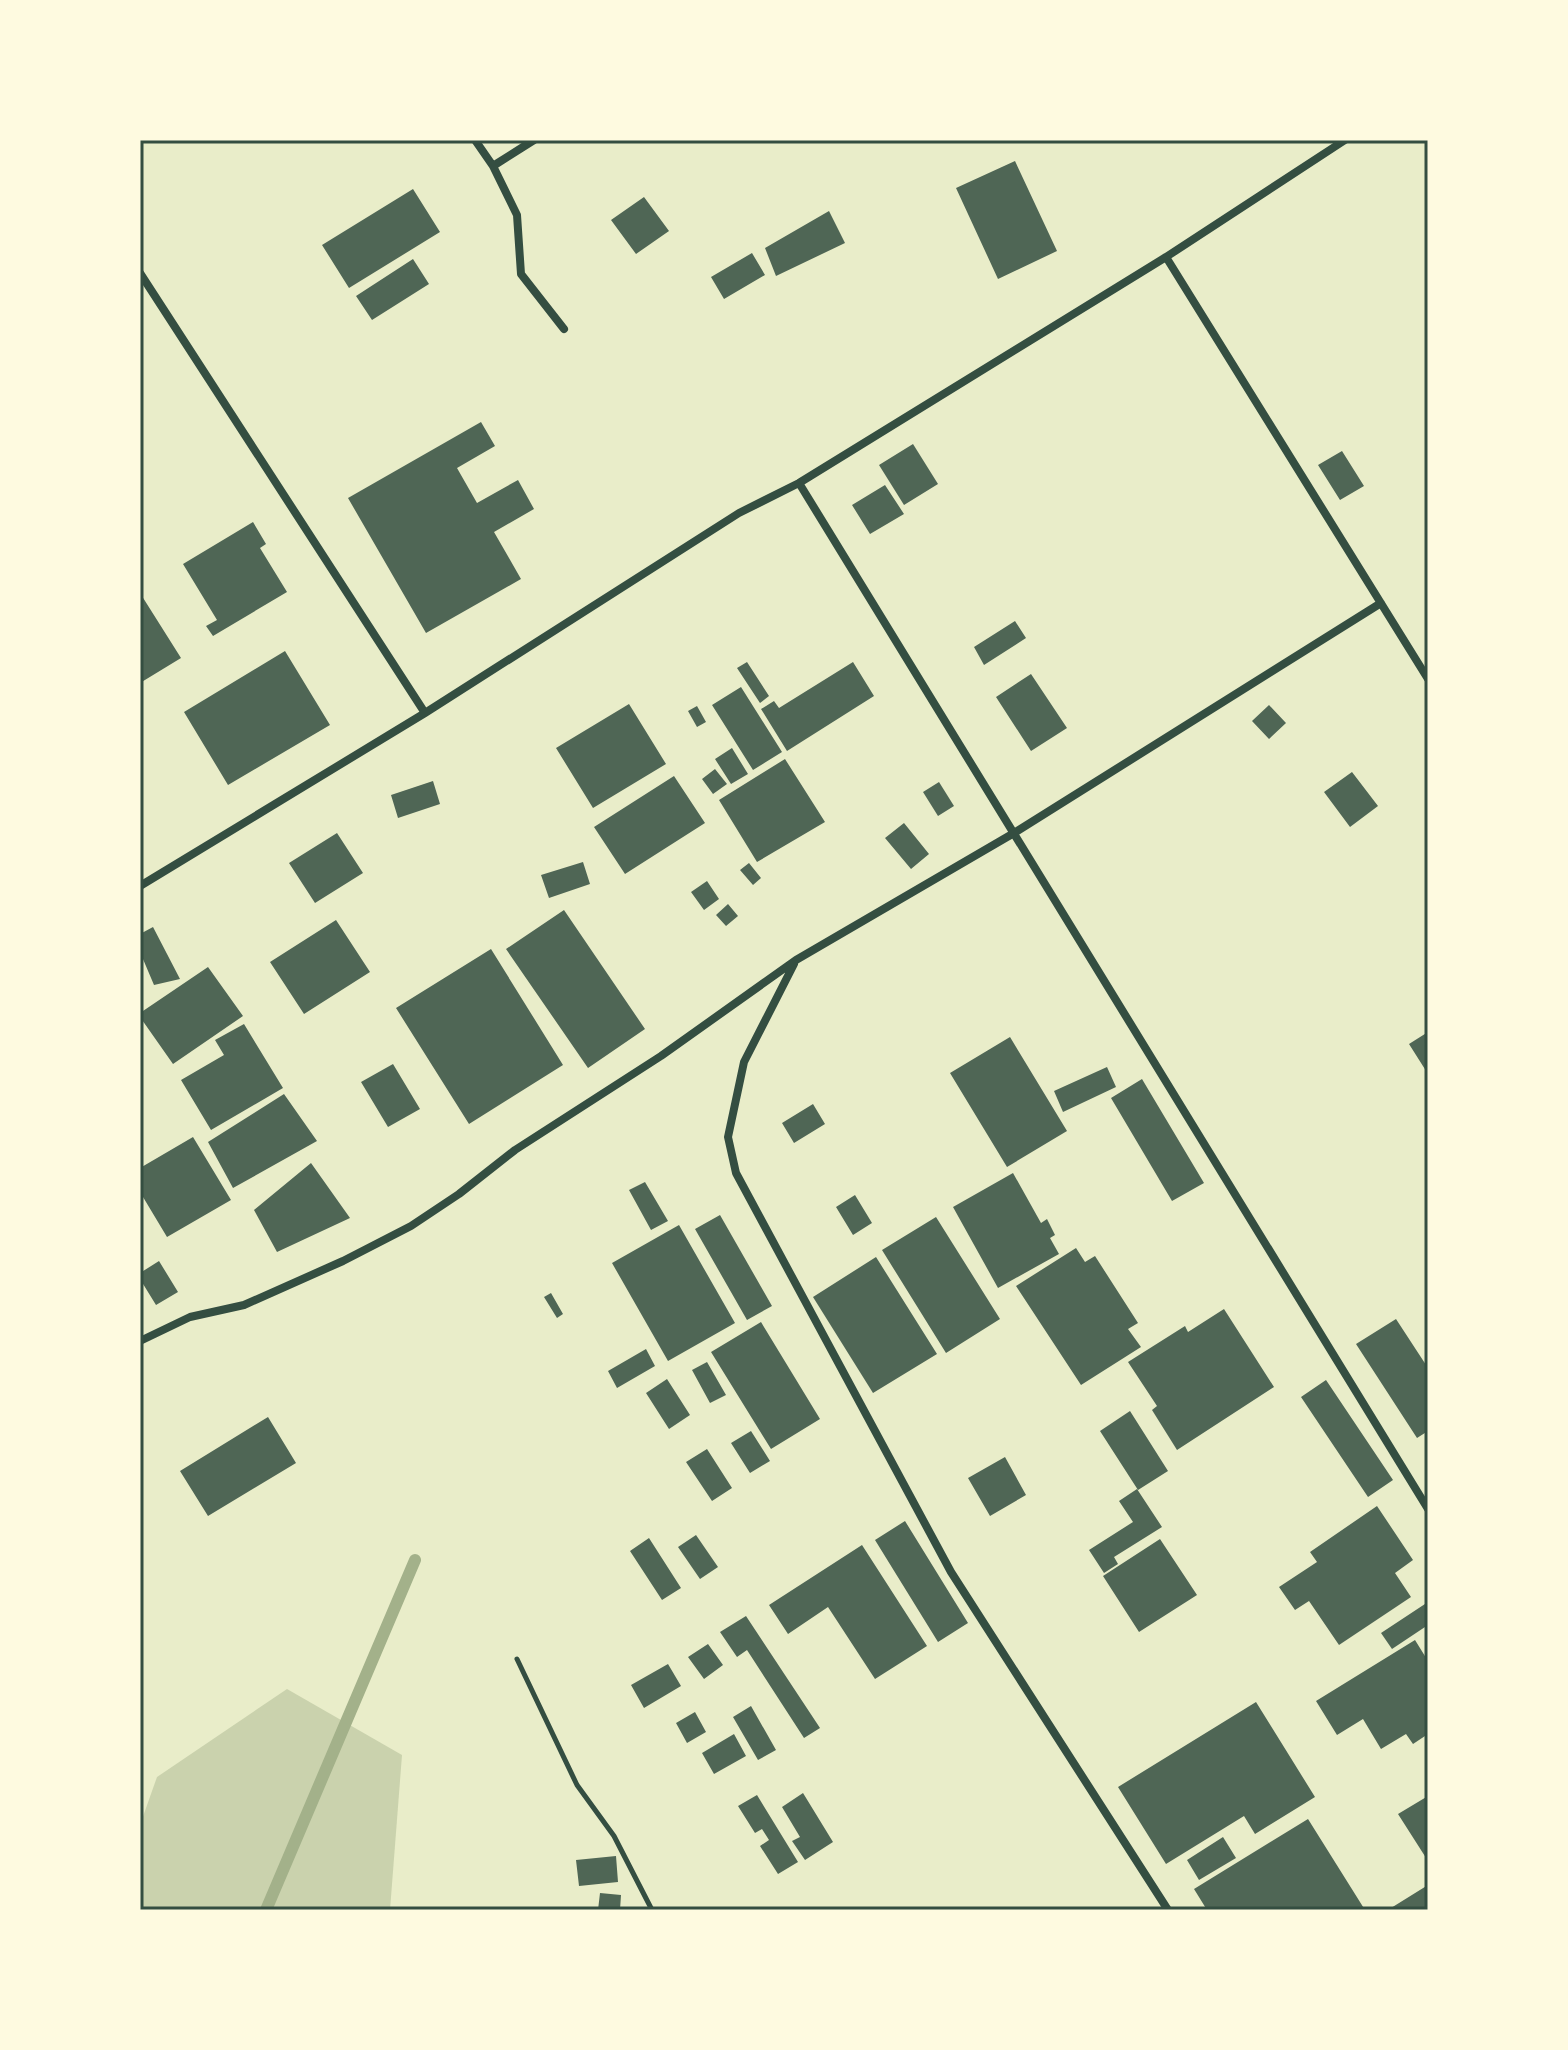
<svg xmlns="http://www.w3.org/2000/svg" width="1568" height="2050" font-family="'Exo 2',sans-serif">
  <style>
    .green { fill: #cad2ad }
    .lines { fill: none; stroke-linecap: round; stroke-linejoin: round }
    .stream { stroke: #a3b18a; stroke-width: 12 }
    .building { fill: #4f6655 }
    .path { stroke: #344e41; stroke-width: 5 }
    .minor { stroke: #344e41; stroke-width: 8 }
    .neatline { fill: none; stroke: #344e41; stroke-width: 3 }
  </style>
  <rect width="100%" height="100%" fill="#e9edc9"/>
  <path class="green" d="M287,1689L402,1755L390,1910H140V1825L157,1777Z"/>
  <g class="lines">
    <path class="stream" d="M266,1910L415,1560"/>
  </g>
  <path class="building" d="M1015,161L1057,251L998,279L956,188Z
    M413,189L440,232L349,288L322,245Z
    M644,197L669,231L636,254L611,220Z
    M829,211L845,243L776,276L765,248Z
    M752,253L765,275L724,299L711,277Z
    M413,259L429,284L372,320L356,296Z
    M481,422L495,446L457,468L477,503L518,480L534,509L494,532L521,579L426,633L348,498Z
    M913,444L938,484L904,505L879,465Z
    M1342,451L1364,486L1340,500L1318,465Z
    M885,485L904,514L870,534L852,505Z
    M253,522L266,544L260,548L287,592L213,636L206,626L217,620L183,564Z
    M140,593L181,658L140,683Z
    M1015,621L1026,638L984,665L974,647Z
    M285,651L330,725L228,785L184,712Z
    M747,662L769,696L760,703L737,668Z
    M853,662L874,696L787,751L761,709L774,701L779,708Z
    M1031,674L1067,728L1031,751L996,697Z
    M741,687L782,752L753,770L712,705Z
    M629,704L666,764L593,808L556,748Z
    M1269,705L1286,723L1269,739L1252,721Z
    M697,706L706,722L697,727L688,711Z
    M732,748L748,774L731,784L715,759Z
    M785,759L825,822L757,862L719,800Z
    M715,769L727,784L713,794L702,779Z
    M1352,772L1378,806L1350,827L1324,792Z
    M674,776L705,823L625,874L594,827Z
    M433,781L440,804L398,818L391,795Z
    M939,782L954,806L938,816L923,792Z
    M904,823L929,854L911,869L885,838Z
    M337,833L363,873L315,903L289,863Z
    M583,862L590,884L549,898L541,875Z
    M749,863L761,878L753,885L740,870Z
    M707,881L719,899L704,910L691,892Z
    M728,904L738,916L726,926L716,915Z
    M564,910L645,1029L588,1068L506,949Z
    M336,920L370,972L304,1014L270,962Z
    M153,927L180,979L154,985L140,952V934Z
    M491,949L563,1065L469,1124L396,1008Z
    M208,967L243,1016L173,1064L140,1017V1013Z
    M244,1024L283,1088L211,1130L181,1080L224,1055L215,1040Z
    M1428,1032V1074L1409,1044Z
    M1010,1037L1067,1131L1007,1167L950,1073Z
    M393,1064L420,1109L388,1127L361,1082Z
    M1107,1067L1116,1087L1063,1112L1054,1091Z
    M1142,1079L1204,1183L1172,1201L1111,1098Z
    M284,1094L317,1141L233,1188L208,1142Z
    M813,1104L825,1124L794,1143L782,1123Z
    M193,1137L231,1200L167,1237L140,1192V1168Z
    M311,1163L350,1218L277,1252L254,1210Z
    M1013,1173L1041,1223L1047,1219L1055,1235L1050,1238L1059,1254L998,1288L953,1207Z
    M645,1182L668,1221L651,1230L629,1190Z
    M855,1195L872,1223L853,1235L836,1207Z
    M720,1215L772,1306L747,1320L695,1229Z
    M936,1217L1000,1319L946,1353L882,1250Z
    M679,1225L735,1323L668,1361L612,1263Z
    M1076,1248L1085,1262L1095,1256L1138,1323L1128,1329L1141,1347L1081,1385L1016,1286Z
    M876,1257L937,1354L873,1393L813,1297Z
    M159,1261L178,1292L156,1305L140,1279V1273Z
    M551,1293L563,1314L557,1318L544,1297Z
    M1224,1309L1274,1387L1177,1450L1152,1410L1157,1406L1128,1362L1185,1326L1188,1332Z
    M1396,1319L1428,1368V1431L1417,1438L1356,1344Z
    M761,1322L820,1419L771,1449L711,1352Z
    M646,1349L655,1366L617,1388L608,1371Z
    M707,1362L726,1395L710,1403L692,1370Z
    M667,1379L690,1415L669,1429L646,1393Z
    M1326,1380L1393,1480L1368,1497L1301,1397Z
    M1130,1411L1168,1471L1138,1490L1100,1431Z
    M268,1417L296,1463L208,1516L180,1471Z
    M751,1431L770,1461L750,1473L731,1443Z
    M707,1449L732,1488L712,1501L686,1462Z
    M1005,1457L1026,1495L990,1516L968,1478Z
    M1137,1489L1162,1527L1114,1557L1118,1564L1104,1573L1089,1550L1133,1522L1119,1501Z
    M1377,1506L1413,1560L1395,1573L1411,1597L1339,1645L1309,1601L1295,1610L1279,1587L1317,1562L1310,1552Z
    M905,1521L968,1623L938,1642L875,1540Z
    M696,1535L718,1567L700,1579L678,1547Z
    M649,1538L681,1588L662,1600L630,1551Z
    M1160,1539L1197,1595L1139,1632L1103,1576Z
    M862,1545L927,1646L875,1679L828,1607L788,1634L769,1605Z
    M1428,1602V1625L1392,1649L1381,1633Z
    M746,1616L820,1728L804,1738L747,1650L737,1657L720,1632Z
    M1415,1640L1428,1661V1734L1413,1744L1406,1734L1381,1749L1363,1719L1337,1735L1316,1701Z
    M708,1644L723,1665L704,1679L688,1657Z
    M668,1664L681,1686L644,1708L631,1685Z
    M1256,1702L1315,1797L1255,1834L1244,1816L1166,1864L1118,1787Z
    M751,1706L776,1750L758,1760L733,1717Z
    M695,1712L706,1732L687,1743L676,1723Z
    M734,1734L746,1756L714,1774L702,1753Z
    M803,1793L833,1842L805,1860L792,1841L800,1837L782,1807Z
    M757,1795L798,1862L778,1874L760,1846L769,1840L762,1829L755,1833L738,1806Z
    M1428,1796V1861L1398,1814Z
    M1308,1819L1365,1910H1207L1194,1889Z
    M1223,1837L1236,1858L1199,1880L1187,1860Z
    M616,1856L618,1882L579,1886L576,1860Z
    M1428,1885V1910H1393L1391,1908Z
    M600,1893L621,1895L620,1910H598Z"/>
  <g class="lines">
    <path class="path" d="M517,1659L577,1785L614,1836L652,1910"/>
    <path class="minor" d="M475,140L493,166L517,215L521,274L564,329
      M493,166L534,140
      M1166,257L1428,679
      M140,273L425,713
      M799,483L1428,1509
      M140,886L425,713L739,513L799,483L1166,257L1345,140
      M794,964L744,1062L728,1137L736,1173L951,1572L1168,1910
      M140,1341L190,1317L244,1305L343,1261L411,1226L459,1194L515,1150L661,1056L796,960L1014,833L1381,603"/>
  </g>
  <rect width="1568" height="2050" fill="none" stroke="#fefae0" stroke-width="284"/>
  <rect x="142" y="142" width="1284" height="1766" class="neatline"/>
</svg>
